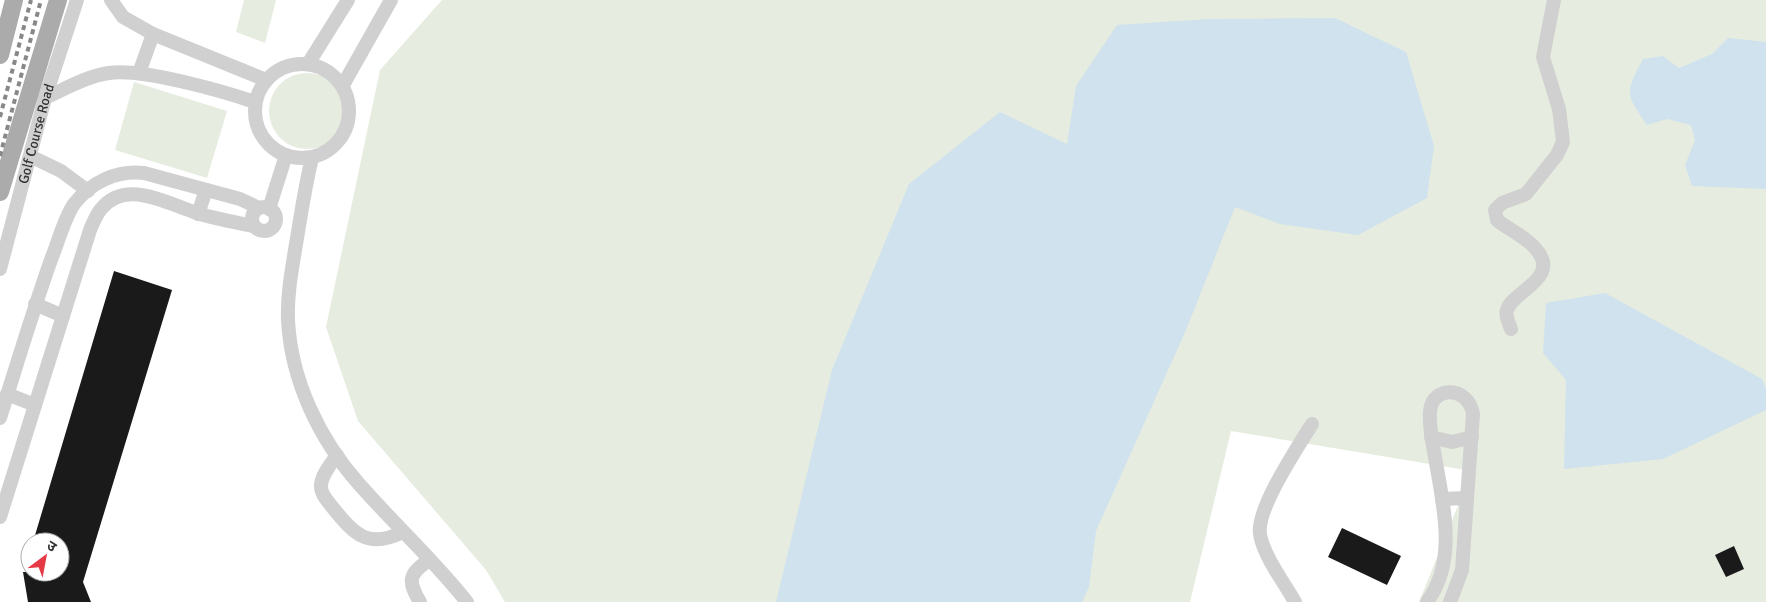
<svg xmlns="http://www.w3.org/2000/svg" width="1766" height="602" font-family="Signika,'Noto Sans Devanagari',sans-serif">
  <style>
    .green { fill: #e6ecdf }
    .water { fill: #cfe2ee }
    .building { fill: #1a1a1a }
    .lines { fill: none; stroke-linecap: round; stroke-linejoin: round }
    .minor { stroke: #d0d0d0; stroke-width: 14 }
    .major { stroke: #ababab; stroke-width: 18 }
    .rail { stroke: #888; stroke-width: 4; stroke-dasharray: 5 4; stroke-linecap: butt }
    .labels { text-anchor: middle; stroke-width: 5; stroke-linejoin: round; paint-order: stroke }
    .street-label { font-size: 14px; fill: #333; stroke: #fff }
  </style>
  <rect width="100%" height="100%" fill="#fff"/>
  <path class="green" d="M244,0H276L265,43L236,32Z
    M442,0H1766V602H1419L1472,471L1231,431L1190,602H505L486,570L358,421L326,327L380,70Z
    M269 111a38 38 0 1 1 76 0a38 38 0 1 1-76 0Z
    M134,82L227,111L207,178L115,150Z"/>
  <path class="water" d="M1335,18L1406,52L1434,146L1427,198L1358,235L1280,224L1235,207L1186,330L1096,531L1089,587L1082,602H776L832,370L909,184L1000,112L1067,144L1076,86L1117,25L1209,19Z
    M1728,38L1766,42V189L1692,186L1685,165L1695,140L1691,125L1667,119L1647,125C1625,94 1625,93 1643,59L1663,56L1679,68L1712,54Z
    M1605,293L1762,379L1766,389V410L1663,459L1564,469L1566,380L1543,353L1546,303Z"/>
  <path class="building" d="M114,271L172,290L83,582L91,602H28L23,572H60V542H33Z
    M1342,528L1401,556L1387,585L1328,557Z
    M1734,546L1744,569L1726,577L1715,555Z"/>
  <g class="lines">
    <g class="minor">
      <path d="M111,0L123,17L153,34L266,80"/>
      <circle cx="302" cy="111" r="47"/>
      <path d="M308,64L348,0"/>
      <path d="M139,73L153,34"/>
      <path d="M343,85L391,0"/>
      <path d="M45,98C65,89 87,76 109,73C142,68 222,91 255,102"/>
      <path d="M30,156L61,171L88,191"/>
      <path d="M312,158C305,186 301,215 296,244C292,269 287,294 288,320C291,380 319,439 359,484C394,524 434,560 467,602"/>
      <circle cx="264" cy="219" r="12"/>
      <path d="M269,209L286,155"/>
      <path d="M198,214L206,190"/>
      <path id="s1" d="M0,269L45,98L77,0"/>
      <path d="M35,304L63,316"/>
      <path d="M1511,329C1509,323 1505,316 1507,310C1512,291 1563,278 1535,248C1525,236 1509,230 1497,220L1495,210L1502,203L1526,194L1557,155L1563,142L1559,109L1543,57L1554,0"/>
      <path d="M7,394L35,405"/>
      <path d="M0,418C17,364 33,310 52,257C59,240 64,219 74,204C91,182 117,170 144,173L240,199L259,208"/>
      <path d="M1431,437L1452,442L1472,437"/>
      <path d="M337,455C331,464 322,474 321,485C320,494 328,501 333,508C355,535 368,549 403,532"/>
      <path d="M1442,499L1467,498"/>
      <path d="M0,517L90,230C93,223 96,215 101,209C126,178 168,204 197,213C215,219 235,222 254,226"/>
      <path d="M420,602C407,580 409,574 429,560"/>
      <path d="M1295,602C1285,584 1263,555 1260,534C1256,509 1298,447 1312,424"/>
      <path d="M1427,602C1458,560 1443,505 1435,457C1432,442 1429,426 1430,411C1433,384 1469,387 1473,414L1462,570L1450,602"/>
    </g>
    <path class="major" d="M0,55L14,0
      M0,192L58,0"/>
    <path class="rail" d="M0,117L31,0
      M0,156L41,0"/>
  </g>
  <g class="labels">
    <g class="street-label">
      <text dy="5" stroke="none"><textPath href="#s1" startOffset="140">Golf Course Road</textPath></text>
    </g>
  </g>
  <g transform="translate(45 557) rotate(32)"><circle r="24" fill="#ffffff" stroke="#adadad"/>
  <path d="M0-4L9 19L0 12L-9 19Z" fill="#e63946"/>
  <text y="-8" font-size="14" font-weight="bold" text-anchor="middle" fill="#333333">उ</text>
  </g>
</svg>
